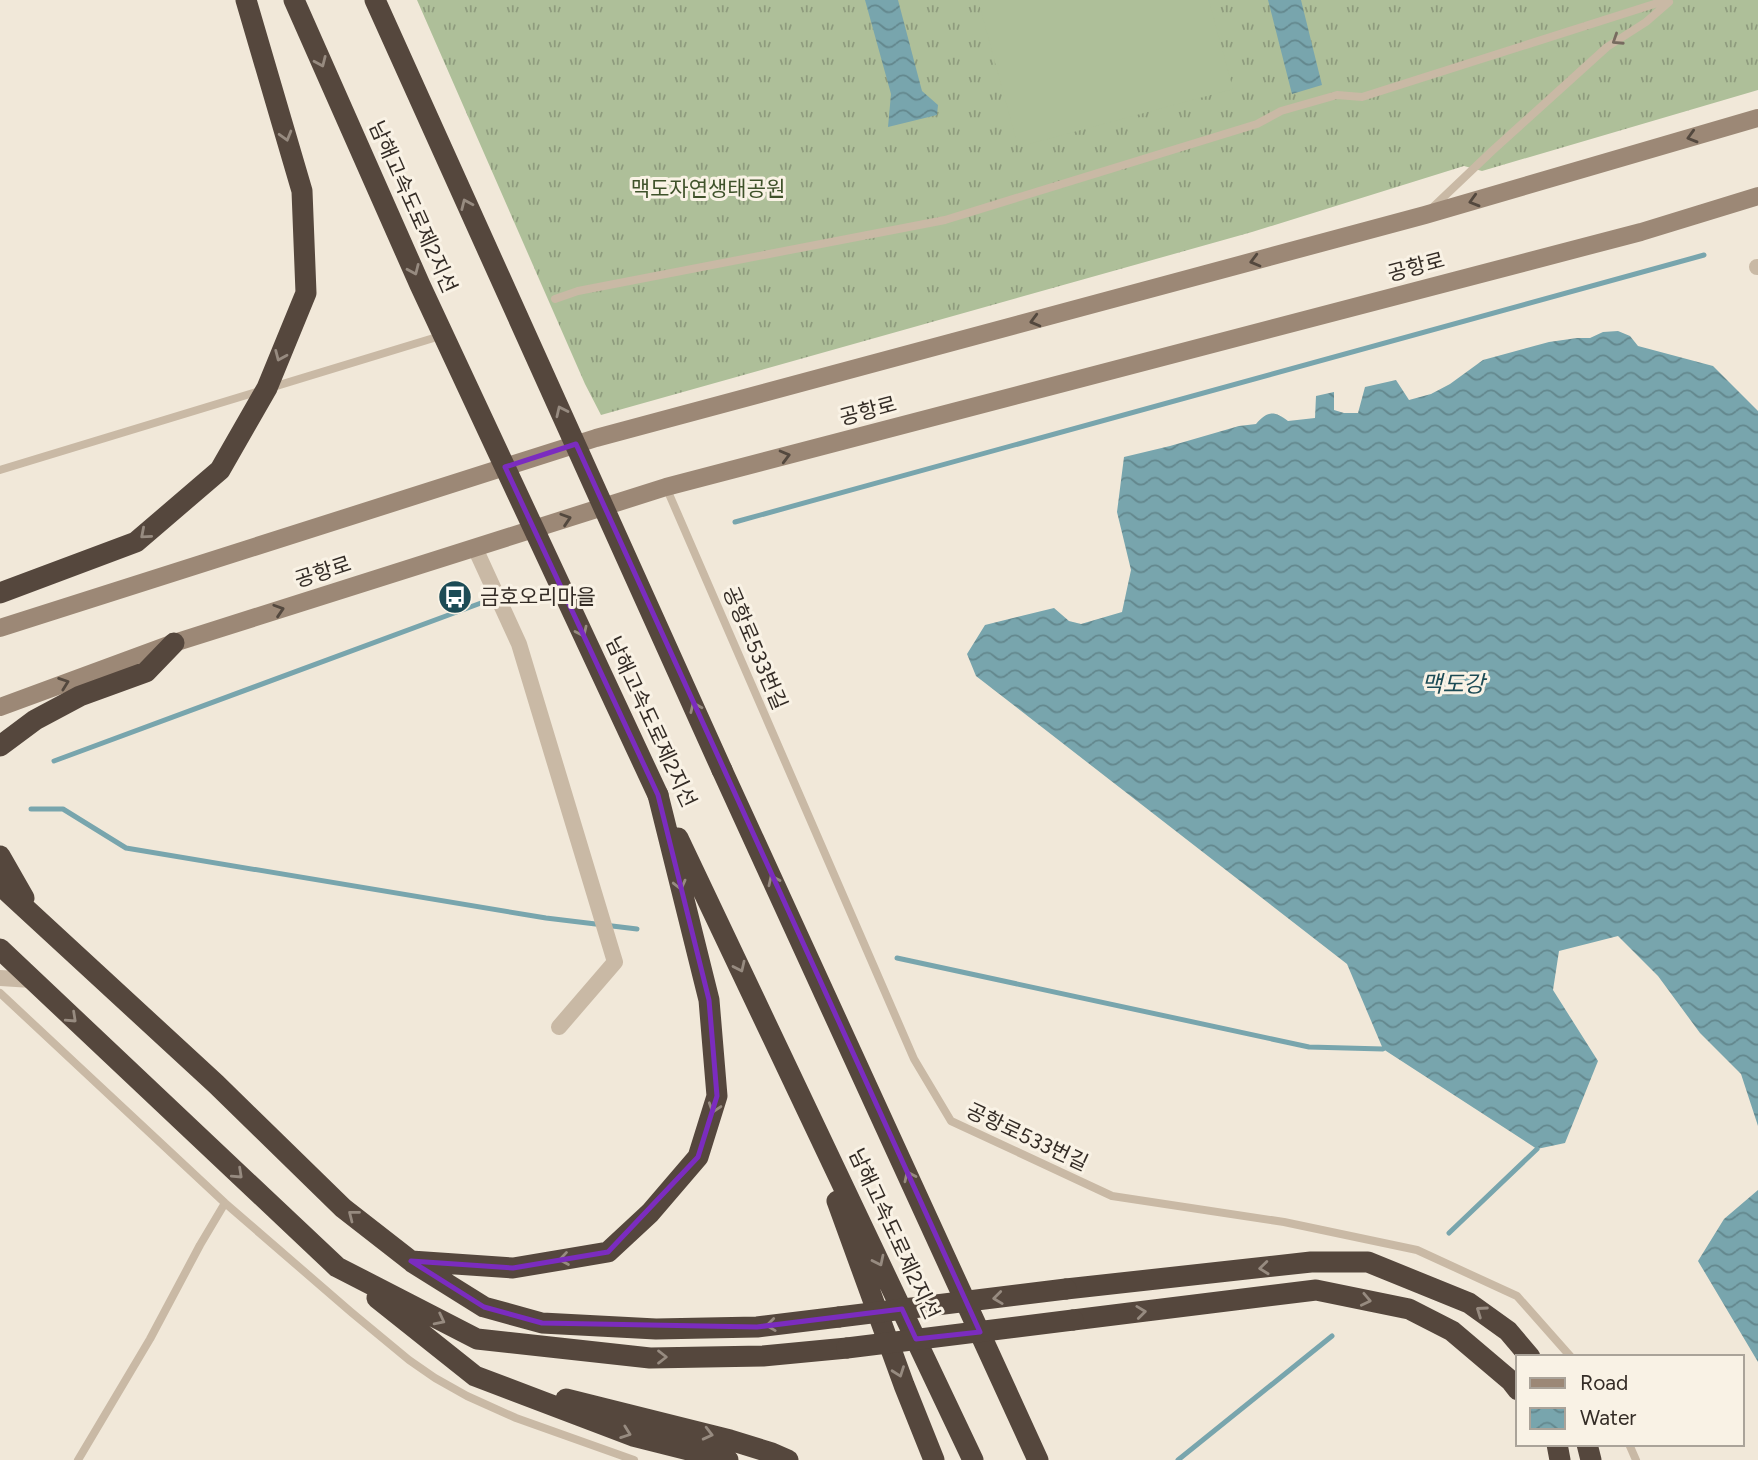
<svg xmlns="http://www.w3.org/2000/svg" width="1758" height="1460" font-family="Figtree,'Noto Sans KR',sans-serif">
  <style>
    .grass { fill: url(#grass-tufts) }
    .pitch { fill: #aebf99 }
    .water { fill: url(#water-waves) }
    .lines { fill: none; stroke-linecap: round; stroke-linejoin: round }
    .stream { stroke: #78a5ad; stroke-width: 5 }
    .service { stroke: #c9b9a5; stroke-width: 8 }
    .minor { stroke: #c9b9a5; stroke-width: 16 }
    .secondary { stroke: #9c8876; stroke-width: 18 }
    .motorway { stroke: #55473d; stroke-width: 21 }
    .motorway-bridge { stroke: #55473d; stroke-width: 21 }
    .oneway { stroke: #776b5f }
    .oneway2 { stroke: #978b80 }
    .oneway3 { stroke: #53483e }
    .marked { fill: none; stroke: #7b2cbf; stroke-width: 5; stroke-linejoin: round }
    .labels { text-anchor: middle; stroke-width: 6; stroke-linejoin: round; paint-order: stroke }
    .park-label { font-size: 21px; fill: #3f522a; stroke: #f9f2e5 }
    .street-label { font-size: 21px; fill: #342c26; stroke: #f9f2e5 }
    .poi-label { font-size: 21px; fill: #342c26; stroke: #f9f2e5; text-anchor: start }
    .water-label { font-size: 23px; font-style: italic; fill: #1c4b55; stroke: #f9f2e5 }
  </style>
  <defs>
    <pattern id="grass-tufts" width="24" height="20" patternUnits="userSpaceOnUse" patternTransform="scale(1.75)"><rect width="24" height="20" fill="#aebf99"/><path d="M3 7l-1-3M5 7V3M7 7l1-3M15 17l-1-3M17 17v-4M19 17l1-3" fill="none" stroke="#8e9b7d"/></pattern>
    <pattern id="water-waves" width="16" height="10" patternUnits="userSpaceOnUse" patternTransform="scale(1.75)"><rect width="16" height="10" fill="#78a5ad"/><path d="M0 5q4-4 8 0t8 0" fill="none" stroke="#63878d"/></pattern>
  </defs>
  <rect width="100%" height="100%" fill="#f1e8d9"/>
  <path class="grass" d="M417,0H1758V90L1482,171L1464,166L1252,232L601,415L585,384Z"/>
  <path class="pitch" d="M978,0H1209L1233,89L1018,147Z"/>
  <path class="water" d="M865,0H898L922,91L938,105L937,115L888,127L891,94Z
    M1268,0H1301L1322,85L1292,94Z
    M1618,331L1630,336L1638,346L1713,366L1758,411V1126L1741,1074L1700,1033L1658,976L1618,936L1559,951L1553,990L1598,1061L1565,1143L1537,1149L1383,1049L1347,964L976,676L967,654L985,625L1054,608L1069,621L1081,624L1122,612L1131,570L1117,512L1124,457L1170,446L1239,426L1256,424C1267,411 1274,410 1288,421L1315,418L1316,396L1334,392V410L1344,413H1358L1365,387L1396,380L1409,400L1431,394L1450,384L1483,360L1549,342L1577,338H1590L1603,332Z
    M1758,1190V1362L1698,1261L1724,1219Z"/>
  <g class="lines">
    <path class="stream" d="M735,522L1704,255
      M54,761L481,603
      M31,809H63L126,848L546,918L637,929
      M897,958L1309,1047L1383,1049
      M1449,1233L1537,1149
      M1178,1460L1332,1336"/>
    <path class="service" d="M1431,209L1492,151L1607,47L1646,22L1669,2
      M555,299L578,291L945,220L1257,124L1281,111L1337,95L1362,97L1667,0
      M0,470L437,337
      M666,487L914,1059L951,1121L1112,1196L1284,1222L1417,1250L1517,1296L1571,1357
      M0,993L225,1203L351,1312L409,1360L435,1378L467,1396L516,1418L634,1460
      M1629,1444L1636,1460
      M78,1460L150,1339L200,1245L225,1203"/>
    <path class="minor" d="M1757,267H1758
      M475,548L519,644L615,962L559,1027
      M0,978L32,980"/>
    <path class="secondary" d="M0,628L596,438L1425,215L1758,118
      M0,707L174,643L666,487L1641,232L1758,196"/>
    <path class="motorway" d="M0,746L35,720L80,696L146,672L174,643
      M722,770L1038,1460
      M678,838L973,1460
      M0,856L24,898
      M0,885L216,1084L343,1208L411,1261L513,1268L608,1252L650,1213L698,1157L717,1096L709,1000L658,795
      M0,949L337,1267L477,1339L650,1358L763,1356L847,1348
      M837,1201L904,1385L934,1460
      M412,1262L484,1307L542,1323L656,1329L757,1327L839,1317
      M1066,1289L1311,1262H1368L1469,1303L1508,1331L1530,1357
      M377,1298L475,1376L633,1436L728,1460
      M1073,1320L1316,1290L1409,1309L1452,1331L1511,1381L1518,1390
      M566,1399L730,1440L772,1453L788,1460
      M1557,1444L1560,1460
      M1587,1444L1591,1460"/>
    <path class="motorway-bridge" d="M294,0L420,285L658,795
      M375,0L722,770
      M0,593L136,542L220,470L267,388L306,293L302,191L246,0
      M839,1317L1066,1289
      M847,1348L1073,1320"/>
  </g>
  <defs><path id="oneway-chevron" d="M-2-3.5L2.5 0L-2 3.5" fill="none" stroke-width="1.6" stroke-linecap="round" stroke-linejoin="round" transform="scale(1.75)"/></defs>
  <use class="oneway" href="#oneway-chevron" transform="translate(1617 40) rotate(147)"/>
  <g class="oneway2">
    <use href="#oneway-chevron" transform="translate(321 62) rotate(66)"/>
    <use href="#oneway-chevron" transform="translate(286 136) rotate(74)"/>
    <use href="#oneway-chevron" transform="translate(466 204) rotate(-114)"/>
    <use href="#oneway-chevron" transform="translate(414 270) rotate(66)"/>
    <use href="#oneway-chevron" transform="translate(280 356) rotate(113)"/>
    <use href="#oneway-chevron" transform="translate(561 411) rotate(-115)"/>
    <use href="#oneway-chevron" transform="translate(145 534) rotate(139)"/>
    <use href="#oneway-chevron" transform="translate(582 632) rotate(65)"/>
    <use href="#oneway-chevron" transform="translate(695 707) rotate(-114)"/>
    <use href="#oneway-chevron" transform="translate(773 880) rotate(-115)"/>
    <use href="#oneway-chevron" transform="translate(680 885) rotate(76)"/>
    <use href="#oneway-chevron" transform="translate(740 967) rotate(65)"/>
    <use href="#oneway-chevron" transform="translate(72 1018) rotate(43)"/>
    <use href="#oneway-chevron" transform="translate(714 1108) rotate(108)"/>
    <use href="#oneway-chevron" transform="translate(238 1174) rotate(43)"/>
    <use href="#oneway-chevron" transform="translate(909 1176) rotate(-115)"/>
    <use href="#oneway-chevron" transform="translate(353 1215) rotate(-142)"/>
    <use href="#oneway-chevron" transform="translate(564 1259) rotate(171)"/>
    <use href="#oneway-chevron" transform="translate(879 1261) rotate(64)"/>
    <use href="#oneway-chevron" transform="translate(1264 1268) rotate(174)"/>
    <use href="#oneway-chevron" transform="translate(998 1298) rotate(173)"/>
    <use href="#oneway-chevron" transform="translate(1366 1300) rotate(12)"/>
    <use href="#oneway-chevron" transform="translate(1481 1311) rotate(-145)"/>
    <use href="#oneway-chevron" transform="translate(1141 1312) rotate(-7)"/>
    <use href="#oneway-chevron" transform="translate(440 1320) rotate(27)"/>
    <use href="#oneway-chevron" transform="translate(771 1325) rotate(173)"/>
    <use href="#oneway-chevron" transform="translate(662 1357)"/>
    <use href="#oneway-chevron" transform="translate(899 1372) rotate(70)"/>
    <use href="#oneway-chevron" transform="translate(626 1433) rotate(20)"/>
    <use href="#oneway-chevron" transform="translate(708 1434) rotate(14)"/>
  </g>
  <g class="oneway3">
    <use href="#oneway-chevron" transform="translate(1692 137) rotate(164)"/>
    <use href="#oneway-chevron" transform="translate(1474 201) rotate(164)"/>
    <use href="#oneway-chevron" transform="translate(1255 261) rotate(165)"/>
    <use href="#oneway-chevron" transform="translate(1035 321) rotate(165)"/>
    <use href="#oneway-chevron" transform="translate(785 456) rotate(-15)"/>
    <use href="#oneway-chevron" transform="translate(566 519) rotate(-18)"/>
    <use href="#oneway-chevron" transform="translate(279 610) rotate(-18)"/>
    <use href="#oneway-chevron" transform="translate(64 683) rotate(-20)"/>
  </g>
  <path class="marked" d="M576,444L980,1332L916,1339L902,1309L757,1327L542,1323L484,1307L411,1261L513,1268L608,1252L698,1157L717,1096L709,1000L658,795L505,467Z"/>
  <defs>
    <g id="bus-disc" transform="scale(1.75)"><circle r="9.5" fill="#1c4b55" stroke="#f9f2e5"/><path d="M-5-6H5V4H4V6H2V4H-2V6H-4V4H-5ZM-3.5-4V0h7V-4ZM-3.5 1.2v1.5H-2V1.2ZM2 1.2v1.5H3.5V1.2Z" fill="#fff"/></g>
  </defs>
  <g fill-rule="evenodd">
    <use href="#bus-disc" x="455" y="597"/>
  </g>
  <g class="labels">
    <g class="park-label">
      <text x="708" y="196">맥도자연생태공원</text>
    </g>
    <g class="street-label">
      <text transform="translate(413 207) rotate(66)" y="7">남해고속도로제2지선</text>
      <text transform="translate(1416 267) rotate(-15)" y="7">공항로</text>
      <text transform="translate(868 411) rotate(-15)" y="7">공항로</text>
      <text transform="translate(323 572) rotate(-18)" y="7">공항로</text>
      <text transform="translate(755 648) rotate(67)" y="7">공항로533번길</text>
      <text transform="translate(651 722) rotate(65)" y="7">남해고속도로제2지선</text>
      <text transform="translate(1027 1137) rotate(25)" y="7">공항로533번길</text>
      <text transform="translate(894 1234) rotate(65)" y="7">남해고속도로제2지선</text>
    </g>
    <g class="poi-label">
      <text x="480" y="604">금호오리마을</text>
    </g>
    <g class="water-label">
      <text x="1453" y="692">맥도강</text>
    </g>
  </g>
  <rect x="1516" y="1355" width="228" height="91" fill="#f9f2e5" stroke="#aaa399" stroke-width="2"/>
  <rect x="1530" y="1378" width="35" height="10" fill="#9c8876" stroke="#aaa399" stroke-width="2"/>
  <text x="1580" y="1390" font-size="21" fill="#342c26">Road</text>
  <rect x="1530" y="1408" width="35" height="21" fill="url(#water-waves)" stroke="#aaa399" stroke-width="2"/>
  <text x="1580" y="1425" font-size="21" fill="#342c26">Water</text>
</svg>
